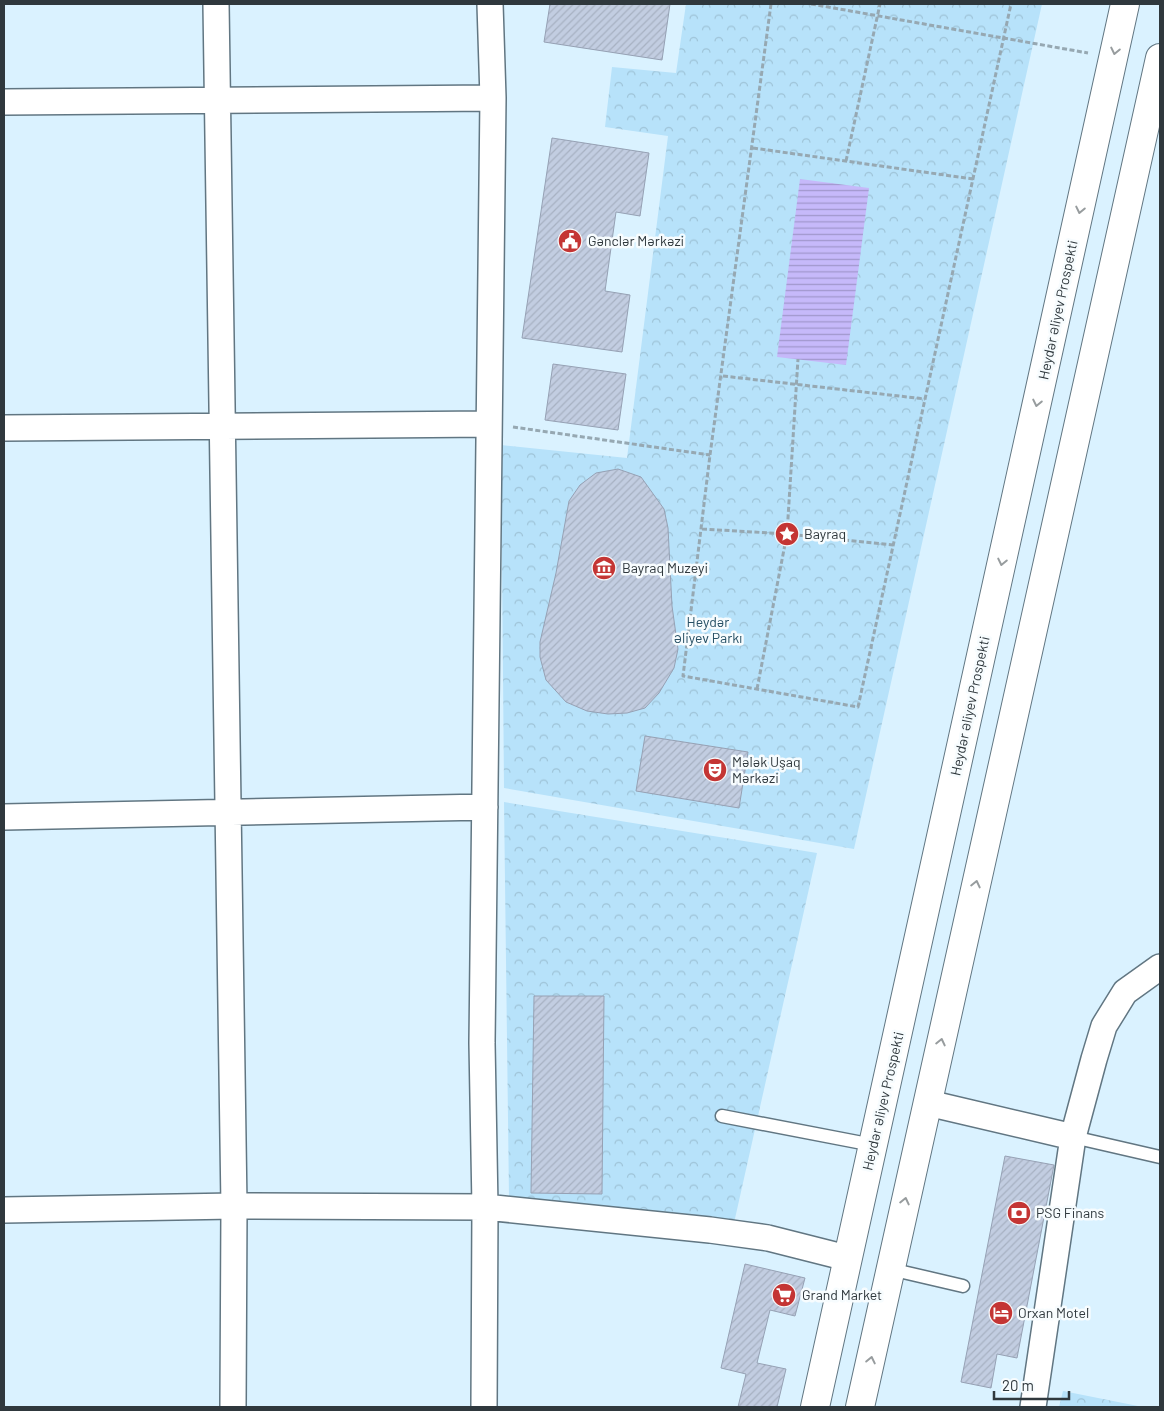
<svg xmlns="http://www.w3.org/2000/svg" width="1164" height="1411" font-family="Barlow,sans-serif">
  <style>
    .park { fill: url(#park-crowns) }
    .water { fill: url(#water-rules) }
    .building { fill: url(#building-hatch); stroke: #96a1b4 }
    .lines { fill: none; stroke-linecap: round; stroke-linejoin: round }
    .lane-casing { stroke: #617682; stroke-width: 15 }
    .street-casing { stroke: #617682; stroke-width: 28 }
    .highway-casing { stroke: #617682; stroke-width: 30 }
    .path { stroke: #96a8b2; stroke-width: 3; stroke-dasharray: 5 2.5; stroke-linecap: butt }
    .lane { stroke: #fff; stroke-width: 12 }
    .street { stroke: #fff; stroke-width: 25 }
    .highway { stroke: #fff; stroke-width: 28 }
    .oneway { stroke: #979c9e }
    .labels { text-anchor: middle; stroke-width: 5; stroke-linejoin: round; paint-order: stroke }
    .poi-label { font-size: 14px; fill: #2f383d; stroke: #f7fcfe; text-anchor: start }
    .street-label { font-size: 14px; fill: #2f383d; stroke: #f7fcfe }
    .park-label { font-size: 14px; fill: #275065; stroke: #f7fcfe }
  </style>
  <defs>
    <pattern id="park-crowns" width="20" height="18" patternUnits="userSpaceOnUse" patternTransform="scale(1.25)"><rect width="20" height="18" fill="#b7e2fa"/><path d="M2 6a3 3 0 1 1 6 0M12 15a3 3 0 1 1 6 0" fill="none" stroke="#9ec3d7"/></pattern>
    <pattern id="water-rules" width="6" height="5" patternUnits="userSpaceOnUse" patternTransform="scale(1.25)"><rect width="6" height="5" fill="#c6b9fa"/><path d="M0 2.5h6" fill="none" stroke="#a197cc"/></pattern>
    <pattern id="building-hatch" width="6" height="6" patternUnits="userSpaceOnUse" patternTransform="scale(1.25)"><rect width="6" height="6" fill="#c2cde1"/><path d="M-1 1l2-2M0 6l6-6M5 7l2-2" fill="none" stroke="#a7b1c2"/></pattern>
  </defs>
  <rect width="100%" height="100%" fill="#daf2ff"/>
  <path class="park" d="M686,4H1042L854,849L504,788L501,445L627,458L668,136L605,127L612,67L676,73Z
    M504,802L817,853L734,1223L509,1198Z
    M1063,1391L1143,1407H1059Z"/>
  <path class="water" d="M800,179L869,188L846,365L777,357Z"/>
  <path class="building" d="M550,4H670L662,60L544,42Z
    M552,138L649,153L640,216L616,212L605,291L630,295L622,352L522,338Z
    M553,364L626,374L618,430L545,420Z
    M618,469L641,477L664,509L668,528L672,606L678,649L674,668L659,693L645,708L627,713L608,714L587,711L566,702L546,680L540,657V642L556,573L569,501L580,485L596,473Z
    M645,736L748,752L739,808L636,791Z
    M534,996H604L602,1194L531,1193Z
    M1005,1156L1054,1165L1017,1358L997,1354L991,1388L961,1382Z
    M745,1264L805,1278L795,1316L770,1310L757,1363L786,1369L777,1407H738L746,1374L721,1368Z"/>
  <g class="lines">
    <g class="lane-casing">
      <path id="lane" d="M722,1116L873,1145
        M1073,1137L1160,1157
        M890,1269L963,1286"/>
    </g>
    <g class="street-casing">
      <path id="street" d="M216,4L234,1206L233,1407
        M4,102L493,98
        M4,428L489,424
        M4,817L485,807
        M928,1103L1073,1137
        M4,1210L234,1206L485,1207L710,1230L768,1238L847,1258
        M484,1407L485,1207L482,1043L493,98L490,4
        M1033,1407L1073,1137L1094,1059L1104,1026L1125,992L1160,967"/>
    </g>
    <g class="highway-casing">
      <path id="highway" d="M815,1407L1125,4
        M860,1407L1160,58"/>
    </g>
    <path class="path" d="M771,4L710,455L683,676L858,707L1011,4
      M811,4L1088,53
      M753,148L973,179
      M846,161L880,4
      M723,376L925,399
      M513,427L710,455
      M702,529L787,534L893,545
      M757,689L787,534L798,359"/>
    <use href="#lane" class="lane"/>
    <use href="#street" class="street"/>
    <use href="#highway" class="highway"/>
  </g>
  <defs><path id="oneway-chevron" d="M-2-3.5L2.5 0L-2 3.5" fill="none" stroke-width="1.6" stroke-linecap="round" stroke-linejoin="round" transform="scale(1.25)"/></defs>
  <g class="oneway">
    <use href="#oneway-chevron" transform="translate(1115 51) rotate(102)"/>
    <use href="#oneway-chevron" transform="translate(1080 210) rotate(102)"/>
    <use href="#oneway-chevron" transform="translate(1037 403) rotate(102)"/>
    <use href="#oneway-chevron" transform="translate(1002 562) rotate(102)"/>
    <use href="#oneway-chevron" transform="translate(976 884) rotate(-77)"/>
    <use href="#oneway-chevron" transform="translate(941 1042) rotate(-77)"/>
    <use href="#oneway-chevron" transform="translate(905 1201) rotate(-77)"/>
    <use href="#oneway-chevron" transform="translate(871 1360) rotate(-78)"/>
  </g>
  <defs>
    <g id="civic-disc" transform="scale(1.25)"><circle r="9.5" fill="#c43534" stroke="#f7fcfe"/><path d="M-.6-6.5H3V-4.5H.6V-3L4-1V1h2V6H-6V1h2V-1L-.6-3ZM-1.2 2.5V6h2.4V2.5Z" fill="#fff"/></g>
    <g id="sight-disc" transform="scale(1.25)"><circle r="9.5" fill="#c43534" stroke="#f7fcfe"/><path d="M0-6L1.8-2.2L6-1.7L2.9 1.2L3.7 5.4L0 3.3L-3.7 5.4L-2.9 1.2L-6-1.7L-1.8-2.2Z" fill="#fff"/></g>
    <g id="museum-disc" transform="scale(1.25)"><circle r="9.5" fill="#c43534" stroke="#f7fcfe"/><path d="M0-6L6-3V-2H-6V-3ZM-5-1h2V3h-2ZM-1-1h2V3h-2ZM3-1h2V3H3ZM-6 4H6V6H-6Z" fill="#fff"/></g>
    <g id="theatre-disc" transform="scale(1.25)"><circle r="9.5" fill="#c43534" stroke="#f7fcfe"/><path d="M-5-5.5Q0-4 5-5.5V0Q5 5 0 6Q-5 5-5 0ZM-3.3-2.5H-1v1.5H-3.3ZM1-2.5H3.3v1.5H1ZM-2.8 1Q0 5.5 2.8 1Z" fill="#fff"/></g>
    <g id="bank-disc" transform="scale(1.25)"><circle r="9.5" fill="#c43534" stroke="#f7fcfe"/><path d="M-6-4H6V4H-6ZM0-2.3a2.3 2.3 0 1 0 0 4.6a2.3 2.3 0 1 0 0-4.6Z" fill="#fff"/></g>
    <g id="supermarket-disc" transform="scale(1.25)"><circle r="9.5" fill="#c43534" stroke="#f7fcfe"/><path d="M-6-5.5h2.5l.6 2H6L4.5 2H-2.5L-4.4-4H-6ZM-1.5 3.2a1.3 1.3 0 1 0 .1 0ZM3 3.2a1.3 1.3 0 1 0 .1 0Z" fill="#fff"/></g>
    <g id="hotel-disc" transform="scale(1.25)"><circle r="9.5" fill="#c43534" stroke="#f7fcfe"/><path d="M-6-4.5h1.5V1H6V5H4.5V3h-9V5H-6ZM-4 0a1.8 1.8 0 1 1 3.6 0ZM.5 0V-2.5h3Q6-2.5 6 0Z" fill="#fff"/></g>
  </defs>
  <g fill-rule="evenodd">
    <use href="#civic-disc" x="570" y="241"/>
    <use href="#sight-disc" x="787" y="534"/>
    <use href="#museum-disc" x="604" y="568"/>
    <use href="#theatre-disc" x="715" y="770"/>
    <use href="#bank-disc" x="1019" y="1213"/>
    <use href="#supermarket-disc" x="784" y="1295"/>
    <use href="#hotel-disc" x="1001" y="1313"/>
  </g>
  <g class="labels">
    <g class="poi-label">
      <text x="588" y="246">Gənclər Mərkəzi</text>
      <text x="804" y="539">Bayraq</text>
      <text x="622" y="573">Bayraq Muzeyi</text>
      <text x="732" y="767">Mələk Uşaq<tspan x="732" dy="16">Mərkəzi</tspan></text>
      <text x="1036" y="1218">PSG Finans</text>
      <text x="802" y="1300">Grand Market</text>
      <text x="1018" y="1318">Orxan Motel</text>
    </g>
    <g class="street-label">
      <text transform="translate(1058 310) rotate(-78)" y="5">Heydər Əliyev Prospekti</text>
      <text transform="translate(970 706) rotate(-78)" y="5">Heydər Əliyev Prospekti</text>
      <text transform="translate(883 1101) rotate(-77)" y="5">Heydər Əliyev Prospekti</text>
    </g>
    <g class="park-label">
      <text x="708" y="627">Heydər<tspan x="708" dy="16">Əliyev Parkı</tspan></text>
    </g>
  </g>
  <rect width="1164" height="1411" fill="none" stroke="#2f383d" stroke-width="10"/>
  <path d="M994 1391v8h75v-8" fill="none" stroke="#2f383d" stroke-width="2.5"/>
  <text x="1002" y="1391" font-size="15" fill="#2f383d" stroke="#f7fcfe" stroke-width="4" paint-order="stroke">20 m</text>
</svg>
